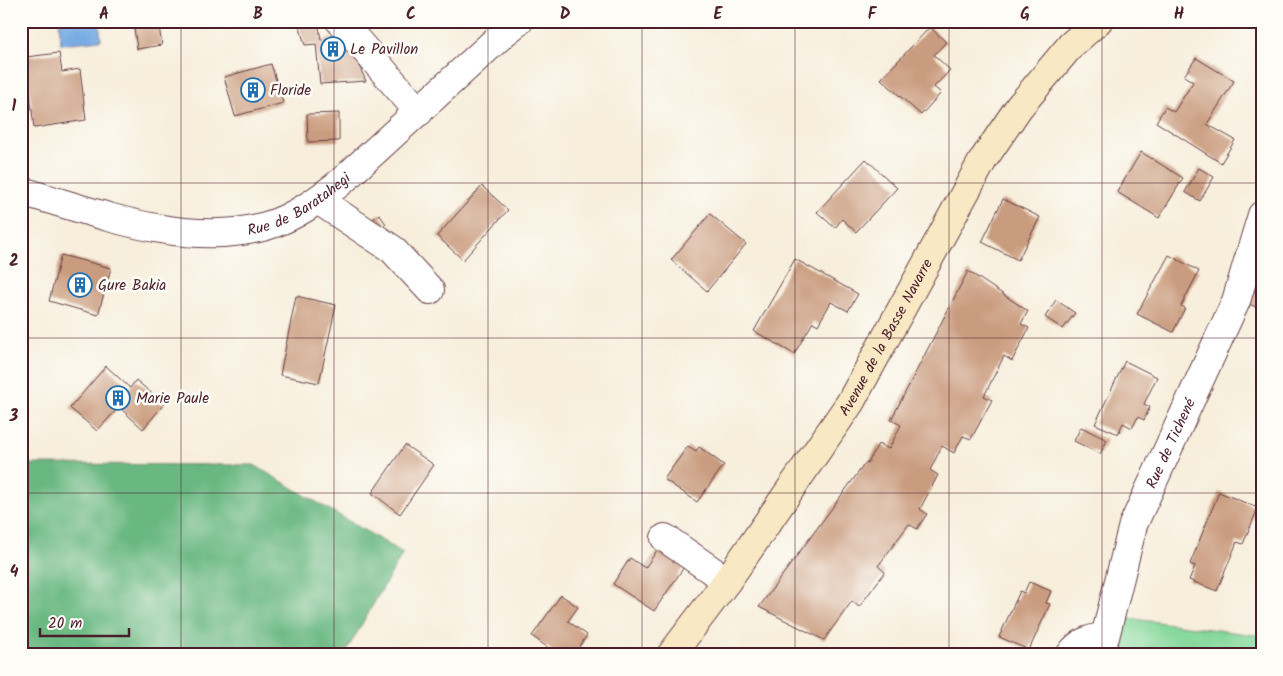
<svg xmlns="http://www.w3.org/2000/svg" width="1283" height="676" font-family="Kalam,sans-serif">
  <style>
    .green { fill: #82d799; stroke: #667b62 }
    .forest { fill: #69b881; stroke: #5a6c56 }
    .water { fill: #76aae3; stroke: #606487 }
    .building { fill: #ca9c7f }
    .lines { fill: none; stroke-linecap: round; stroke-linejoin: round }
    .street-casing { stroke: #643e45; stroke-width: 30 }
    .secondary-casing { stroke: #643e45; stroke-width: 30 }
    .street { stroke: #fff; stroke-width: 28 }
    .secondary { stroke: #f8e8c3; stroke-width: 28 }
    .grid { fill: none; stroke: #4a1f2b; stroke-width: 1; stroke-opacity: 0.55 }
    .labels { text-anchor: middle; stroke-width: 5; stroke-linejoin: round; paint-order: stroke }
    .poi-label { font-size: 15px; fill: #4a1f2b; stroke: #fdfcf7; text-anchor: start }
    .street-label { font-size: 15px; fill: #4a1f2b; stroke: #fdfcf7 }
    .neatline { fill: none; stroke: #4a1f2b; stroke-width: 2 }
    .grid-label { font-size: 16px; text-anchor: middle; font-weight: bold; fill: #4a1f2b }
  </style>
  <rect width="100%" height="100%" fill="#fdfcf7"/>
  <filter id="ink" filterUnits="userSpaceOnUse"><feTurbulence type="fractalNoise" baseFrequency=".02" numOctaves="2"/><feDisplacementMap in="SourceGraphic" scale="10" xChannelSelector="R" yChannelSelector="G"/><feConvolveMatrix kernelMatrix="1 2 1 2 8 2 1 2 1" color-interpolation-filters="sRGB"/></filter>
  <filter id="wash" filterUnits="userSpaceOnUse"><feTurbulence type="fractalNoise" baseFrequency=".0096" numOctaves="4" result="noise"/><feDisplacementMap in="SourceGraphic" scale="20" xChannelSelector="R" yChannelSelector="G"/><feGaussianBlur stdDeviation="1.12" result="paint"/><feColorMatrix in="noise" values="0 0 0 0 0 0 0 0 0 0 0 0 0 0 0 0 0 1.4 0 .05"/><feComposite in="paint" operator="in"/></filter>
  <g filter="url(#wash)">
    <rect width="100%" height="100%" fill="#f7eedb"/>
    <path class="green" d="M1127,618L1262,636V655H1121Z"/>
    <path class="forest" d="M21,464L254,465L403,553L344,655H214L200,643L191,655H21Z"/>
    <path class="water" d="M73,21H99L101,40L61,44L59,23Z"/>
    <g id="blocks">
      <path class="building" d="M133,21H158L162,45L137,49Z
        M298,21H318L321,40L338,37L353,53L366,81L320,84L316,44L305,45Z
        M930,27L946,42L934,55L950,70L934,87L941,93L921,115L881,79Z
        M59,53L62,72L80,69L86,120L34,128L26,57Z
        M1196,58L1234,81L1207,124L1235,140L1221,163L1156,122L1165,107L1174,112L1193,82L1184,76Z
        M271,64L283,103L235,116L224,77Z
        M339,113V141L308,142L307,114Z
        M1141,152L1183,178L1159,218L1117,192Z
        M866,159L897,188L856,232L842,219L835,228L817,212Z
        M1199,168L1214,177L1200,201L1185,192Z
        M482,186L508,210L463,260L437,236Z
        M1003,199L1040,217L1018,260L982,242Z
        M379,214L386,224L377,231L370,221Z
        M710,214L746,244L707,291L671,260Z
        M61,255L111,268L98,315L49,301Z
        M1169,255L1199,271L1181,306L1185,308L1173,332L1137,314Z
        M795,259L858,294L848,311L831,302L818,325L813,322L794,354L754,331Z
        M968,271L1028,311L1021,324L1029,328L1012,361L1004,356L984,396L992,400L971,439L963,436L954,453L942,446L930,470L938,475L920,509L927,514L917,529L909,524L878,566L885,572L859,607L852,601L824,640L759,607L866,462L868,463L878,444L889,449L901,425L891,420Z
        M1262,274V310L1249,304Z
        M296,296L336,305L319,383L280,375Z
        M1056,300L1075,313L1063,329L1045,317Z
        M1125,361L1157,377L1144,404L1150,407L1144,420L1138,417L1132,428L1123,423L1118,434L1095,424Z
        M106,366L130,388L136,380L164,404L143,429L119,407L97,431L70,408Z
        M1081,427L1107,440L1100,454L1074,441Z
        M405,445L434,465L400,514L372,493Z
        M688,446L696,451L699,447L724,465L697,502L664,479Z
        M1219,492L1258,508L1243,544L1237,542L1217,591L1189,580L1195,566L1190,564Z
        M658,549L684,567L654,611L613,584L630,558L645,568Z
        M1029,582L1051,591L1046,603L1050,604L1029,650L999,637L1020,591L1024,593Z
        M561,595L578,607L568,621L587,635L574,655L570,653L558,655L532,636Z"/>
    </g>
  </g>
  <g filter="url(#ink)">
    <use href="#blocks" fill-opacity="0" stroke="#643e45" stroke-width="1"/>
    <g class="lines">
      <g class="street-casing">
        <g id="street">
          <path d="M340,21L419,112"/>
          <path id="s1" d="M21,191C98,213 186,249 266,226C294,218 318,200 341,182L505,32L519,21"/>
          <path d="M318,200L392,249L430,290"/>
          <path d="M665,538L727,581"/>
          <path id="s2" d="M1070,655C1078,643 1091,638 1105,637L1133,525L1236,301L1262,215"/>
        </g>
      </g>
      <g class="secondary-casing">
        <g id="secondary">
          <path id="s3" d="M671,655L727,581L850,403L983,160L1019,107L1071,45L1098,21"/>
        </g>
      </g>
      <use href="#street" class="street"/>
      <use href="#secondary" class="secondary"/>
    </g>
  </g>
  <path class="grid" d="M181,21V655M334,21V655M488,21V655M642,21V655M795,21V655M949,21V655M1102,21V655M21,183H1262M21,338H1262M21,493H1262"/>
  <defs>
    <g id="building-ring" transform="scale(1.25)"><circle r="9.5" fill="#fdfcf7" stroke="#1f6fb2" stroke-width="1.5"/><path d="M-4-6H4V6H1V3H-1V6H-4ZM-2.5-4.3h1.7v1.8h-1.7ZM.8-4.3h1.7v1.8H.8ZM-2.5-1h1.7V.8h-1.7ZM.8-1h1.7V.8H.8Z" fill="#1f6fb2"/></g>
  </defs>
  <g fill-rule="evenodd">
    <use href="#building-ring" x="333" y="49"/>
    <use href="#building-ring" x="253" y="90"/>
    <use href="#building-ring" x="80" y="285"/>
    <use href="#building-ring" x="118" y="398"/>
  </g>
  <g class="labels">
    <g class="poi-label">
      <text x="350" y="54">Le Pavillon</text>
      <text x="270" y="95">Floride</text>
      <text x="98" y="290">Gure Bakia</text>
      <text x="136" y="403">Marie Paule</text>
    </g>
    <g class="street-label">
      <text dy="5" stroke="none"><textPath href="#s1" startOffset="290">Rue de Baratahegi</textPath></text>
      <text dy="5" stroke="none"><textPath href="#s3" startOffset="384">Avenue de la Basse Navarre</textPath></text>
      <text dy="5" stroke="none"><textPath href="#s2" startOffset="246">Rue de Tichené</textPath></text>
    </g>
  </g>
  <rect width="1283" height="676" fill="none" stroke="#fdfcf7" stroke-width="55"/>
  <path d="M40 628v8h89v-8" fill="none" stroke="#4a1f2b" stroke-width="2.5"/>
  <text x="48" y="628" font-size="15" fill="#4a1f2b" stroke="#fdfcf7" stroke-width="4" paint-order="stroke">20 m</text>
  <rect x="28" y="28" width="1228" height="620" class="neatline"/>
  <g class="grid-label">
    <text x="104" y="19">A</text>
    <text x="258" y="19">B</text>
    <text x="411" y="19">C</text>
    <text x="565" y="19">D</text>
    <text x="718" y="19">E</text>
    <text x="872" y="19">F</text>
    <text x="1025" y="19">G</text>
    <text x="1179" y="19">H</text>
    <text x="14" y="111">1</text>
    <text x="14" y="266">2</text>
    <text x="14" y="421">3</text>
    <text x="14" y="577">4</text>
  </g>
</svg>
